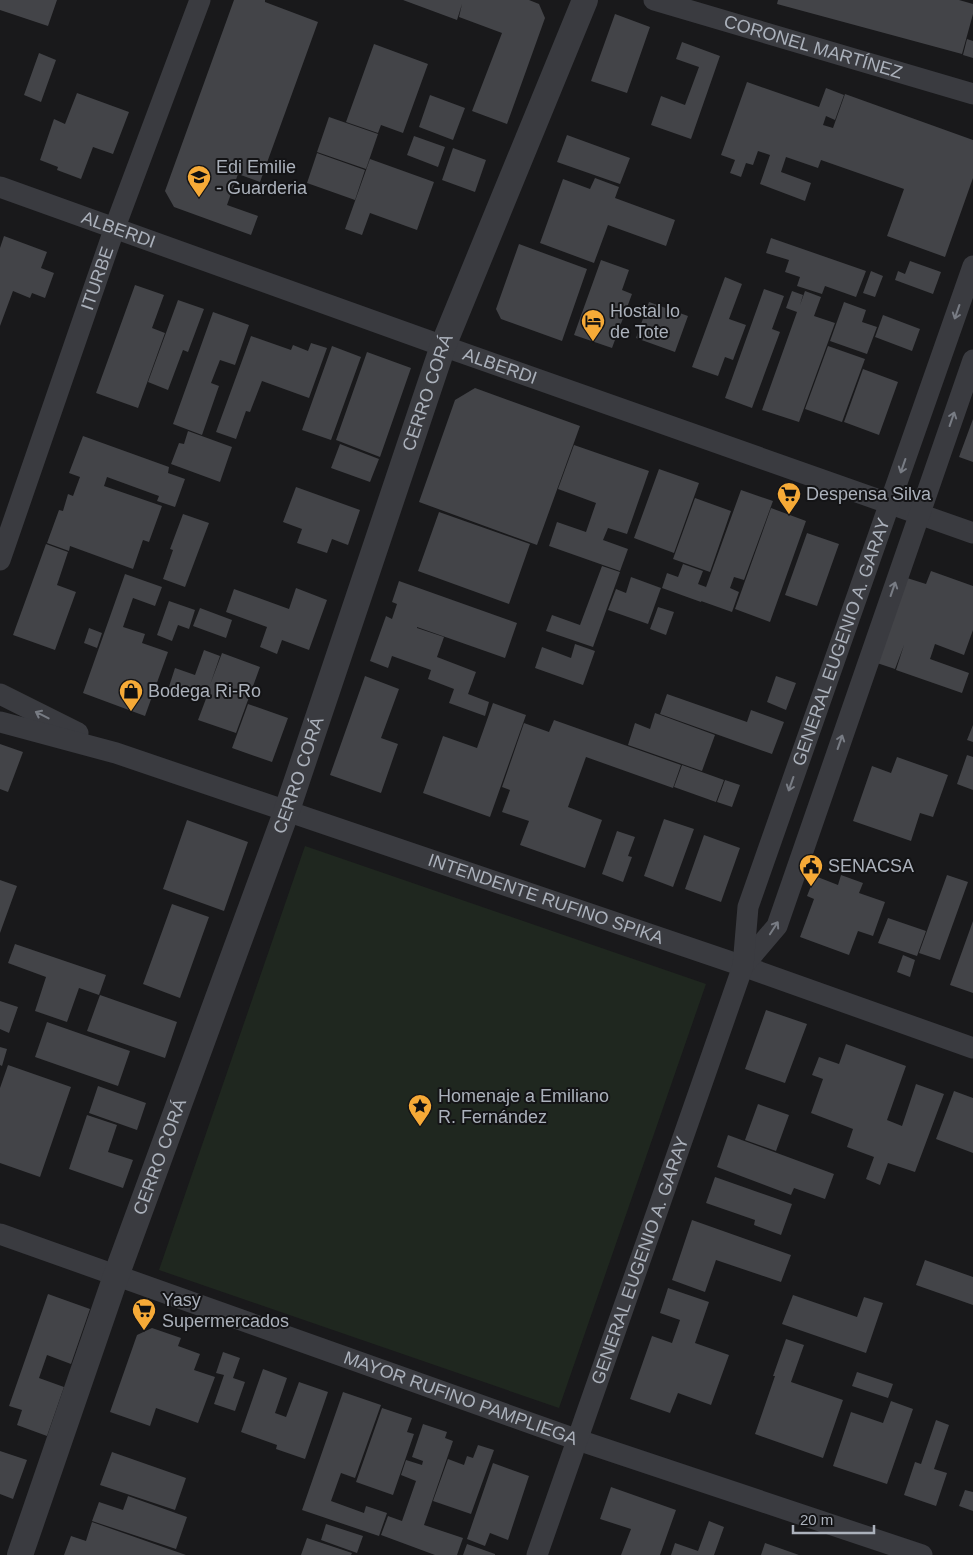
<svg xmlns="http://www.w3.org/2000/svg" width="973" height="1555" font-family="Arial,sans-serif">
  <style>
    .green { fill: #1f271f }
    .building { fill: #434448 }
    .lines { fill: none; stroke-linecap: round; stroke-linejoin: round }
    .minor { stroke: #3a3b40; stroke-width: 21 }
    .tertiary { stroke: #3a3b40; stroke-width: 26 }
    .oneway { stroke: #787c84 }
    .labels { text-anchor: middle; stroke-width: 4; stroke-linejoin: round; paint-order: stroke }
    .street-label { font-size: 18px; fill: #abb1bb; stroke: #141416 }
    .poi-label { font-size: 18px; fill: #abb1bb; stroke: #141416; text-anchor: start }
  </style>
  <rect width="100%" height="100%" fill="#19191b"/>
  <path class="green" d="M305,846L706,984L559,1408L159,1270Z"/>
  <path class="building" d="M0,0H57L48,26L0,10Z
    M234,0H265V2L318,22L260,182L238,174L227,205L258,216L251,235L174,207L165,191Z
    M403,0H529L539,4L545,18L507,124L472,111L502,33L459,17L462,4L457,20Z
    M778,0H959L973,4V14L962,54L777,4Z
    M615,14L650,27L627,93L591,81Z
    M967,39L973,41V58L963,55Z
    M682,42L720,56L691,139L651,125L661,96L685,105L699,67L676,59Z
    M374,44L428,64L403,133L381,125L378,133L346,122Z
    M39,53L56,60L41,102L24,95Z
    M747,82L819,107L826,88L844,95L835,120L826,116L823,125L833,128L845,94L973,140V178L945,257L887,236L904,189L821,160L818,168L786,157L781,172L811,183L805,201L760,184L770,155L758,151L753,165L746,163L741,177L730,173L735,160L721,155Z
    M77,93L129,112L113,154L93,147L81,179L57,170L58,167L40,160L54,119L65,124Z
    M430,95L465,108L453,140L419,127Z
    M329,117L378,134L366,169L317,152Z
    M567,135L630,158L620,184L557,162Z
    M414,136L445,147L438,167L407,155Z
    M453,148L486,160L475,192L442,180Z
    M317,153L365,170L355,200L307,183Z
    M370,159L434,182L417,230L370,213L362,235L345,229Z
    M595,178L619,187L615,198L675,220L666,246L608,225L594,263L540,243L563,179L590,189Z
    M4,236L47,252L41,268L54,273L45,298L32,293L30,298L13,291L0,326V248Z
    M771,238L866,271L856,297L825,286L822,294L797,286L800,277L785,272L789,260L766,253Z
    M519,244L587,269L562,341L501,319L496,309Z
    M601,260L629,270L622,290L632,294L612,348L574,335Z
    M910,261L941,272L933,294L895,280L898,271L905,274Z
    M871,271L883,276L875,297L863,293Z
    M725,277L742,284L729,319L746,325L733,360L725,357L718,376L692,367Z
    M135,285L164,295L152,328L165,333L138,408L96,393Z
    M764,289L784,296L772,329L780,332L752,408L725,398Z
    M792,291L803,295L800,305L805,291L821,297L814,316L835,323L799,422L762,410L797,312L786,308Z
    M178,300L204,309L188,352L183,350L168,390L148,382Z
    M649,302L688,316L675,352L636,338Z
    M844,302L866,310L862,322L877,327L867,354L830,341Z
    M213,312L249,325L235,365L220,360L211,383L219,386L202,435L173,424Z
    M883,315L920,329L912,351L875,337Z
    M251,336L291,350L293,345L308,351L311,343L327,348L309,398L262,381L250,412L246,411L236,439L216,432Z
    M332,346L361,357L331,440L302,430Z
    M828,346L865,359L842,422L805,409Z
    M367,352L411,368L380,457L336,440Z
    M863,369L898,382L879,435L844,422Z
    M475,388L580,426L537,545L419,502L455,400Z
    M973,419V462L959,457Z
    M188,431L232,447L220,482L171,464L179,443L184,444Z
    M83,436L169,467L168,473L185,479L175,507L157,501L159,496L107,477L104,486L162,506L149,542L143,540L133,569L70,546L69,551L47,543L59,510L63,511L68,494L73,496L80,477L69,473Z
    M340,444L379,459L370,482L331,468Z
    M574,445L649,471L627,534L608,528L603,540L628,549L620,571L549,546L557,522L586,532L596,503L558,489Z
    M659,469L699,483L674,553L634,538Z
    M296,487L360,510L348,545L332,539L327,553L297,543L302,529L283,522Z
    M741,490L773,501L744,580L734,577L730,588L739,592L732,612L701,601Z
    M695,498L731,511L710,572L673,559Z
    M771,508L806,521L770,622L735,609Z
    M439,512L530,544L509,604L418,571Z
    M183,514L209,523L185,587L163,579L173,550L170,549Z
    M807,533L839,544L817,606L785,595Z
    M46,544L68,552L57,585L76,592L55,650L13,635Z
    M683,564L703,571L698,584L706,587L701,602L662,588L667,573L678,577Z
    M602,566L620,572L593,647L546,631L552,615L580,625Z
    M931,571L973,586V630L964,655L935,644L930,659L969,673L962,693L896,670L904,645L895,669L877,663L907,578L926,584Z
    M125,574L162,587L155,606L133,598L123,627L145,634L142,643L168,652L145,716L83,693Z
    M631,577L661,588L648,624L608,610L616,589L626,593Z
    M399,581L517,623L505,658L417,627V628L444,637L437,657L476,672L468,694L489,702L485,716L449,703L454,689L428,679L431,670L392,656L388,668L370,661L386,616L392,619L397,604L392,602Z
    M296,588L327,600L309,650L282,640L277,654L260,647L267,627L226,612L234,589L289,609Z
    M169,601L195,610L189,629L178,625L172,641L157,635Z
    M658,607L674,612L666,635L650,629Z
    M200,608L232,620L226,638L193,626Z
    M89,628L102,633L97,648L84,643Z
    M575,644L595,651L583,685L535,668L542,647L571,658Z
    M204,650L220,656L210,685L222,653L260,667L236,733L198,720L207,696L190,689L186,699L167,693L175,668L195,675Z
    M365,676L399,689L381,738L398,744L381,793L330,775Z
    M776,676L796,683L786,710L767,702Z
    M667,694L747,722L751,710L784,722L772,754L660,714Z
    M493,703L526,715L490,817L423,793L443,736L477,748Z
    M248,704L288,718L272,762L232,748Z
    M655,713L715,735L702,771L628,745L635,723L650,729Z
    M554,720L681,765L673,788L586,757L568,807L602,820L585,868L520,845L529,821L502,812L510,790L502,787L524,723L549,732Z
    M973,725V742L967,740Z
    M0,744L23,752L8,792L0,789Z
    M967,755L973,757V790L957,784Z
    M897,757L948,775L933,817L920,813L911,841L853,821L872,766L891,773Z
    M682,765L724,780L716,802L674,787Z
    M725,780L740,785L732,807L717,802Z
    M664,819L694,829L673,887L644,876Z
    M187,820L248,842L224,911L163,889Z
    M617,831L635,837L628,856L632,857L623,882L602,874Z
    M704,835L740,848L721,902L685,889Z
    M841,875L863,883L859,893L885,902L873,936L858,931L849,955L800,937L814,899L807,896L815,876L838,885Z
    M947,875L968,882L940,960L919,953Z
    M0,880L17,886L0,933Z
    M172,904L209,917L180,998L143,984Z
    M888,918L926,931L917,956L878,943Z
    M973,921V993L950,985Z
    M15,944L106,975L99,995L79,988L67,1022L35,1011L46,977L8,963Z
    M903,955L915,960L910,977L897,972Z
    M100,995L177,1022L165,1058L87,1031Z
    M0,1001L18,1007L9,1033L0,1029Z
    M766,1010L807,1024L785,1083L745,1069Z
    M47,1022L130,1051L118,1086L35,1057Z
    M846,1044L906,1066L887,1120L902,1126L916,1084L944,1094L915,1172L888,1163L880,1185L866,1179L874,1157L847,1147L853,1129L811,1113L823,1079L812,1075L819,1057L839,1064Z
    M0,1047L7,1049L2,1066L0,1065Z
    M8,1065L71,1087L40,1177L0,1163V1088Z
    M98,1086L146,1103L137,1130L89,1113Z
    M954,1091L973,1098V1153L936,1139Z
    M758,1104L789,1115L776,1151L745,1140Z
    M87,1115L117,1125L108,1152L133,1160L123,1188L69,1169Z
    M728,1135L834,1174L825,1199L794,1188L791,1195L717,1167Z
    M715,1177L792,1204L781,1235L754,1225L755,1220L706,1203Z
    M692,1220L791,1255L781,1282L716,1260L705,1292L672,1280Z
    M925,1260L973,1277V1305L916,1285Z
    M668,1288L709,1302L695,1343L729,1355L711,1405L678,1393L670,1413L630,1399L652,1336L672,1343L680,1320L660,1313Z
    M48,1294L90,1309L71,1364L47,1355L39,1378L64,1387L47,1436L17,1425L22,1410L9,1406Z
    M793,1295L857,1317L864,1297L883,1303L866,1353L782,1324Z
    M152,1328L181,1338L178,1346L200,1354L194,1370L215,1377L198,1423L156,1408L150,1426L110,1412L137,1335Z
    M786,1339L804,1345L791,1382L843,1400L823,1458L755,1434L775,1376H773Z
    M223,1352L240,1358L233,1378L245,1382L235,1411L214,1404L224,1375L216,1373Z
    M263,1369L287,1378L275,1413L286,1417L299,1382L328,1392L305,1459L276,1449L277,1445L241,1432Z
    M857,1372L893,1384L888,1398L852,1386Z
    M343,1392L381,1405L355,1478L341,1473L331,1501L364,1513L366,1506L387,1513L379,1536L302,1510Z
    M891,1401L913,1409L887,1484L833,1466L851,1412L883,1423Z
    M382,1408L412,1418L407,1432L414,1434L393,1495L356,1482Z
    M936,1420L949,1425L934,1469L947,1473L936,1506L904,1495L915,1462L921,1464Z
    M423,1424L447,1432L445,1438L453,1441L424,1525L463,1538L457,1555H435L381,1535L388,1516L402,1521L416,1481L401,1475L406,1460L422,1465L423,1461L412,1457Z
    M478,1445L494,1450L471,1514L433,1501L448,1459L464,1465L467,1456L473,1458Z
    M0,1451L27,1460L13,1499L0,1494Z
    M112,1452L186,1478L175,1510L100,1485Z
    M493,1463L529,1476L508,1540L490,1533L485,1546L467,1539Z
    M611,1487L676,1510L660,1555H621L631,1529L600,1519Z
    M965,1490L973,1492V1511L959,1506Z
    M128,1496L187,1517L176,1549L92,1521L99,1502L123,1510Z
    M709,1521L724,1527L714,1555H671L675,1543L698,1551Z
    M92,1522L186,1555H64L71,1536L86,1541Z
    M326,1524L363,1536L357,1553L321,1540Z
    M307,1538L352,1553L351,1555H301Z
    M765,1543L799,1555H761Z
    M467,1544L495,1554V1555H463Z"/>
  <g class="lines">
    <g class="minor">
      <path id="s1" d="M654,0L973,94"/>
      <path id="s2" d="M0,187L443,346L973,533"/>
      <path id="s3" d="M0,560L115,227L200,0"/>
      <path d="M0,694L78,733"/>
      <path id="s4" d="M0,722L116,753L743,966L973,1048"/>
      <path d="M743,966L777,926L973,360"/>
      <path id="s5" d="M0,1234L578,1440L922,1555"/>
      <path id="s6" d="M537,1555L743,966L748,907L973,266"/>
    </g>
    <path class="tertiary" id="s7" d="M20,1555L116,1276L287,810L443,346L585,0"/>
  </g>
  <defs><path id="oneway-shaft" d="M-6 0H5M1.5-3L5.5 0L1.5 3" fill="none" stroke-width="1.6" stroke-linecap="round" stroke-linejoin="round" transform="scale(1.25)"/></defs>
  <g class="oneway">
    <use href="#oneway-shaft" transform="translate(957 312) rotate(109)"/>
    <use href="#oneway-shaft" transform="translate(952 419) rotate(-71)"/>
    <use href="#oneway-shaft" transform="translate(903 466) rotate(109)"/>
    <use href="#oneway-shaft" transform="translate(893 589) rotate(-71)"/>
    <use href="#oneway-shaft" transform="translate(42 715) rotate(-153)"/>
    <use href="#oneway-shaft" transform="translate(840 742) rotate(-71)"/>
    <use href="#oneway-shaft" transform="translate(791 784) rotate(109)"/>
    <use href="#oneway-shaft" transform="translate(774 928) rotate(-57)"/>
  </g>
  <defs>
    <g id="school-pin" transform="scale(1.25)"><path d="M0 17L-7.5 6A9.5 9.5 0 1 1 7.5 6Z" fill="#f6aa37" stroke="#141416"/><path d="M0-5L7-2L0 1L-7-2ZM-4 1L0 2.5L4 1V4Q0 6-4 4Z" fill="#111"/></g>
    <g id="hotel-pin" transform="scale(1.25)"><path d="M0 17L-7.5 6A9.5 9.5 0 1 1 7.5 6Z" fill="#f6aa37" stroke="#141416"/><path d="M-6-4.5h1.5V1H6V5H4.5V3h-9V5H-6ZM-4 0a1.8 1.8 0 1 1 3.6 0ZM.5 0V-2.5h3Q6-2.5 6 0Z" fill="#111"/></g>
    <g id="supermarket-pin" transform="scale(1.25)"><path d="M0 17L-7.5 6A9.5 9.5 0 1 1 7.5 6Z" fill="#f6aa37" stroke="#141416"/><path d="M-6-5.5h2.5l.6 2H6L4.5 2H-2.5L-4.4-4H-6ZM-1.5 3.2a1.3 1.3 0 1 0 .1 0ZM3 3.2a1.3 1.3 0 1 0 .1 0Z" fill="#111"/></g>
    <g id="shop-pin" transform="scale(1.25)"><path d="M0 17L-7.5 6A9.5 9.5 0 1 1 7.5 6Z" fill="#f6aa37" stroke="#141416"/><path d="M-5-2.5h2.3a2.7 3.5 0 0 1 5.4 0H5L5.5 6h-11ZM-1.5-2.5h3a1.5 2.3 0 0 0-3 0Z" fill="#111"/></g>
    <g id="civic-pin" transform="scale(1.25)"><path d="M0 17L-7.5 6A9.5 9.5 0 1 1 7.5 6Z" fill="#f6aa37" stroke="#141416"/><path d="M-.6-6.5H3V-4.5H.6V-3L4-1V1h2V6H-6V1h2V-1L-.6-3ZM-1.2 2.5V6h2.4V2.5Z" fill="#111"/></g>
    <g id="sight-pin" transform="scale(1.25)"><path d="M0 17L-7.5 6A9.5 9.5 0 1 1 7.5 6Z" fill="#f6aa37" stroke="#141416"/><path d="M0-6L1.8-2.2L6-1.7L2.9 1.2L3.7 5.4L0 3.3L-3.7 5.4L-2.9 1.2L-6-1.7L-1.8-2.2Z" fill="#111"/></g>
  </defs>
  <g fill-rule="evenodd">
    <use href="#school-pin" x="199" y="177"/>
    <use href="#hotel-pin" x="593" y="321"/>
    <use href="#supermarket-pin" x="789" y="494"/>
    <use href="#shop-pin" x="131" y="691"/>
    <use href="#civic-pin" x="811" y="866"/>
    <use href="#sight-pin" x="420" y="1106"/>
    <use href="#supermarket-pin" x="144" y="1310"/>
  </g>
  <g class="labels">
    <g class="street-label">
      <text dy="6" stroke="none"><textPath href="#s1" startOffset="166">CORONEL MARTÍNEZ</textPath></text>
      <text dy="6" stroke="none"><textPath href="#s2" startOffset="126">ALBERDI</textPath></text>
      <text dy="6" stroke="none"><textPath href="#s3" startOffset="298">ITURBE</textPath></text>
      <text dy="6" stroke="none"><textPath href="#s2" startOffset="531">ALBERDI</textPath></text>
      <text dy="6" stroke="none"><textPath href="#s7" startOffset="1232">CERRO CORÁ</textPath></text>
      <text dy="6" stroke="none"><textPath href="#s6" startOffset="964">GENERAL EUGENIO A. GARAY</textPath></text>
      <text dy="6" stroke="none"><textPath href="#s7" startOffset="828">CERRO CORÁ</textPath></text>
      <text dy="6" stroke="none"><textPath href="#s4" startOffset="574">INTENDENTE RUFINO SPIKA</textPath></text>
      <text dy="6" stroke="none"><textPath href="#s7" startOffset="422">CERRO CORÁ</textPath></text>
      <text dy="6" stroke="none"><textPath href="#s6" startOffset="312">GENERAL EUGENIO A. GARAY</textPath></text>
      <text dy="6" stroke="none"><textPath href="#s5" startOffset="489">MAYOR RUFINO PAMPLIEGA</textPath></text>
    </g>
    <g class="poi-label">
      <text x="216" y="173">Edi Emilie<tspan x="216" dy="21">- Guarderia</tspan></text>
      <text x="610" y="317">Hostal lo<tspan x="610" dy="21">de Tote</tspan></text>
      <text x="806" y="500">Despensa Silva</text>
      <text x="148" y="697">Bodega Ri-Ro</text>
      <text x="828" y="872">SENACSA</text>
      <text x="438" y="1102">Homenaje a Emiliano<tspan x="438" dy="21">R. Fernández</tspan></text>
      <text x="162" y="1306">Yasy<tspan x="162" dy="21">Supermercados</tspan></text>
    </g>
  </g>
  <path d="M793 1525v8h81v-8" fill="none" stroke="#abb1bb" stroke-width="2.5"/>
  <text x="800" y="1525" font-size="15" fill="#abb1bb" stroke="#141416" stroke-width="4" paint-order="stroke">20 m</text>
</svg>
